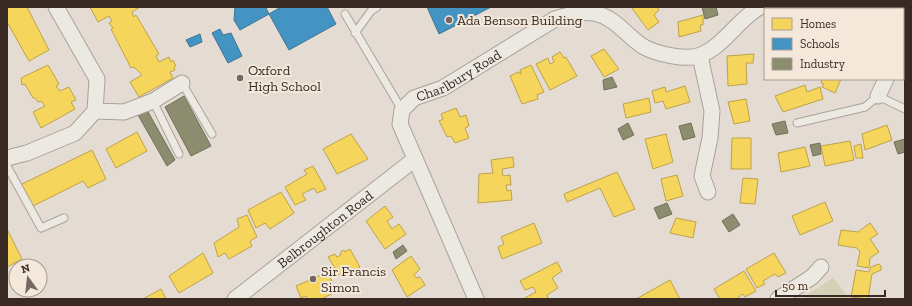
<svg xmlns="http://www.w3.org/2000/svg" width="912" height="306" font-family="'Zilla Slab',serif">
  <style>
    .green { fill: #d5d1b6 }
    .homes { fill: #f6d55c; stroke: #bda24b }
    .schools { fill: #4393c3; stroke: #407493 }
    .industry { fill: #8c8c6e; stroke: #736f58 }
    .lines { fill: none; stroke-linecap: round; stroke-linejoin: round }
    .lane-casing { stroke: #aaa29a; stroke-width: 9 }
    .street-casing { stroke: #aaa29a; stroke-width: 17 }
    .lane { stroke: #ece9e3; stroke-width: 7 }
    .street { stroke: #ece9e3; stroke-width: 15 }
    .poi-dot { fill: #756860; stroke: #f3e8da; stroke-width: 1.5 }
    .labels { text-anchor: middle; stroke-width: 4; stroke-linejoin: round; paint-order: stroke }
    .poi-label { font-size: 14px; fill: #392a23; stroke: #f3e8da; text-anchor: start }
    .street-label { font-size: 14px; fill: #392a23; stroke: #f3e8da }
  </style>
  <rect width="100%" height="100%" fill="#e4dcd2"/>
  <path class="green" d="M833,278L850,299H801Z"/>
  <path class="homes" d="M7,7H27L49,50L29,61L7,22Z
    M90,7H140L132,12L134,17L136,15L159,54L156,56L159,62L169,57L171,62L173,60L176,66L174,67L175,70L170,72L173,78L139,97L130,82L142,75L134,67L131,68L111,29L113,28L109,23L112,21L109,16L98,22Z
    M631,7H657L659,10L654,15L659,22L648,30Z
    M703,15V25H700L701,31L679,37L678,22Z
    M604,49L619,69L604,77L591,56Z
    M560,52L564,58L566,57L577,76L550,90L536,64L548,58L550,64L554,62L552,57Z
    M754,54L753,63H746L747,84L728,86L727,56Z
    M48,65L59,84L56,86L60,91L69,87L76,100L71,102L75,109L41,128L33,112L45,106L41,101L38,102L35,98H33L25,84L22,85L21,78Z
    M531,65L544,92L537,95L538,99L522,104L510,76L518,72L521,74L520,70Z
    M822,79H841L835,93L822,87L824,84L821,83Z
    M805,85L807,92L820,87L823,99L783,112L775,96Z
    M685,86L690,102L666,109L663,101L655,103L652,91L665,87L666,92Z
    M649,98L651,112L626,118L623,104Z
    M746,99L750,121L734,124L728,102Z
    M456,108L460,117L466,115L469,126L465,128L469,138L455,143L451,136L447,137L439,121L443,119L441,114Z
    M887,125L892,140L865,150L862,134Z
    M137,132L147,151L116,168L106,149Z
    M351,134L368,159L337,174L323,149Z
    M666,134L673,162L653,169L645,139Z
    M732,138H751V169H731Z
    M850,141L854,160L825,166L821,146Z
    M861,144L863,158H856L854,146Z
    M805,147L810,166L781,172L778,153Z
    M92,150L106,179L88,188L83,181L33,206L20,185Z
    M513,157L514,167L502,169L503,176L510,175L511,185H506L507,191L511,190L512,200L478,203L479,174L493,173L491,160Z
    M313,166L326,189L317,193L314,188L302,194L306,200L295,205L285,187L307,174L304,170Z
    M617,172L635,209L614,217L600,188L567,202L564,194Z
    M677,175L683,196L666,201L661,179Z
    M743,178L758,179L755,204L740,203Z
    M281,192L294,213L270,229L265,223L256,228L248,210Z
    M825,202L833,221L800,235L792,216Z
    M385,206L393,217L387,221L392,229L399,224L406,234L385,249L366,221Z
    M247,215L257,237L250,241L252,246L229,259L225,253L218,257L214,243L239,227L237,219Z
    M676,218L696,222L693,238L670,233Z
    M534,223L542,243L502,259L498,247L504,244L501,237Z
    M870,223L878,234L870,239L879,252L870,258L869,268L857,266L860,252L857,248L838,245L841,230L858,232Z
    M7,229L22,259L7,267Z
    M350,249L360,267L351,272L349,269L339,275L328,257L335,254L337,257L341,255L340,253L342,251L344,250L345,252Z
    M203,253L213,273L179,293L169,276Z
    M774,253L786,273L778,277L775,274L763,281L765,284L757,288L746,269Z
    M411,256L420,269L414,275L416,278L420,277L425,285L407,297L392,270Z
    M557,262L562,271L552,278L558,288L547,295L548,299H523L536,292L533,287L525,290L520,281Z
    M879,264L881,266V270L872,274L868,299L851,297L856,270L869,272L871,267Z
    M744,271L756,291L745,297L743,294L736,299H720L714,289Z
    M328,272L336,292L321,299H307L306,296L301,298L296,286Z
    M670,280L680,299H636Z
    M161,289L166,299H143Z"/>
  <path class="schools" d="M235,7H268L266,8L269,14L240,30L234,20Z
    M281,7H327L336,24L289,50L269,14Z
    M427,7H491L439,34Z
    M220,29L223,35L231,33L242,56L228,63L212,33Z
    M200,34L202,42L190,47L186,40Z"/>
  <path class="industry" d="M702,7H716L718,15L705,19Z
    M612,77L617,87L604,90L603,80Z
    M184,96L211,146L191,156L165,107Z
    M147,110L175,160L167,166L138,115Z
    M785,121L788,133L776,135L772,124Z
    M628,123L634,135L623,140L618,129Z
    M691,123L695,137L683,140L679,126Z
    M905,139V152L898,154L894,142Z
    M820,143L821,154L813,156L810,145Z
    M667,203L672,214L659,219L654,208Z
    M733,214L740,225L729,232L722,221Z
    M403,245L407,251L396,259L393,252Z"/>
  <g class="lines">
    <g class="lane-casing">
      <path id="lane" d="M345,14L402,110
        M355,33L371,11L377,7
        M182,83L212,134
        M153,101L179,154
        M797,123L865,107L878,96L905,109
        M7,166L41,228L64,218"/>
    </g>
    <g class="street-casing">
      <g id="street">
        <path d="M56,7L97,79L95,111"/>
        <path d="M860,7L866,9"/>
        <path d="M700,56L712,111L710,138L702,176L708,192"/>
        <path d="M878,96L886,79"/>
        <path d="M7,158L27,153L75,133L95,111L124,112L153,101L182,83"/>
        <path id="s1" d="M235,299L415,159"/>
        <path id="s2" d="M476,299L400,124L402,110L414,98L443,88L555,19C568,15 580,11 594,13C617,18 626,36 644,47C657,54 687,61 701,55C725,45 738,19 760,7"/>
        <path d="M778,299L812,277L821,267"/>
      </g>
    </g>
    <use href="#lane" class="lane"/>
    <use href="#street" class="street"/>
  </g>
  <g class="poi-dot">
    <circle cx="449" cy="20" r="4"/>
    <circle cx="240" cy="78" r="4"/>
    <circle cx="313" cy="279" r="4"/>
  </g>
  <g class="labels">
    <g class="poi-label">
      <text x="457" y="25">Ada Benson Building</text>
      <text x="248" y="75">Oxford<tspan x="248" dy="16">High School</tspan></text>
      <text x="321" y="276">Sir Francis<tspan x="321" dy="16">Simon</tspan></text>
    </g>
    <g class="street-label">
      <text dy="5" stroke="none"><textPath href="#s2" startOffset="272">Charlbury Road</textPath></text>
      <text dy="5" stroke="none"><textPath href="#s1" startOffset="114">Belbroughton Road</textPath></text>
    </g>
  </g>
  <rect width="912" height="306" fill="none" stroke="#392a23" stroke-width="16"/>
  <rect x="764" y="8" width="140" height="72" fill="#f3e8da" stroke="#a99c91"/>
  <rect x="772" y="18" width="20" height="12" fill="#f6d55c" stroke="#a99c91"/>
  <text x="800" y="28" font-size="12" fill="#392a23">Homes</text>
  <rect x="772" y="38" width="20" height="12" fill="#4393c3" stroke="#a99c91"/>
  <text x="800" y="48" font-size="12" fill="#392a23">Schools</text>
  <rect x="772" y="58" width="20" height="12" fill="#8c8c6e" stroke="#a99c91"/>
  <text x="800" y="68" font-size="12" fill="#392a23">Industry</text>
  <g transform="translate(28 278) rotate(345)"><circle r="19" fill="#f3e8da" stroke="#a99c91"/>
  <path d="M0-3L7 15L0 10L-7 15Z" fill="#756860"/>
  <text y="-6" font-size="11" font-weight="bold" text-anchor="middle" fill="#392a23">N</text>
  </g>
  <path d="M776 290v6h109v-6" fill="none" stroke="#392a23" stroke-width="2"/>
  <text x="782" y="290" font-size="12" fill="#392a23" stroke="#f3e8da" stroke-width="3" paint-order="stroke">50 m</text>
</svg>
